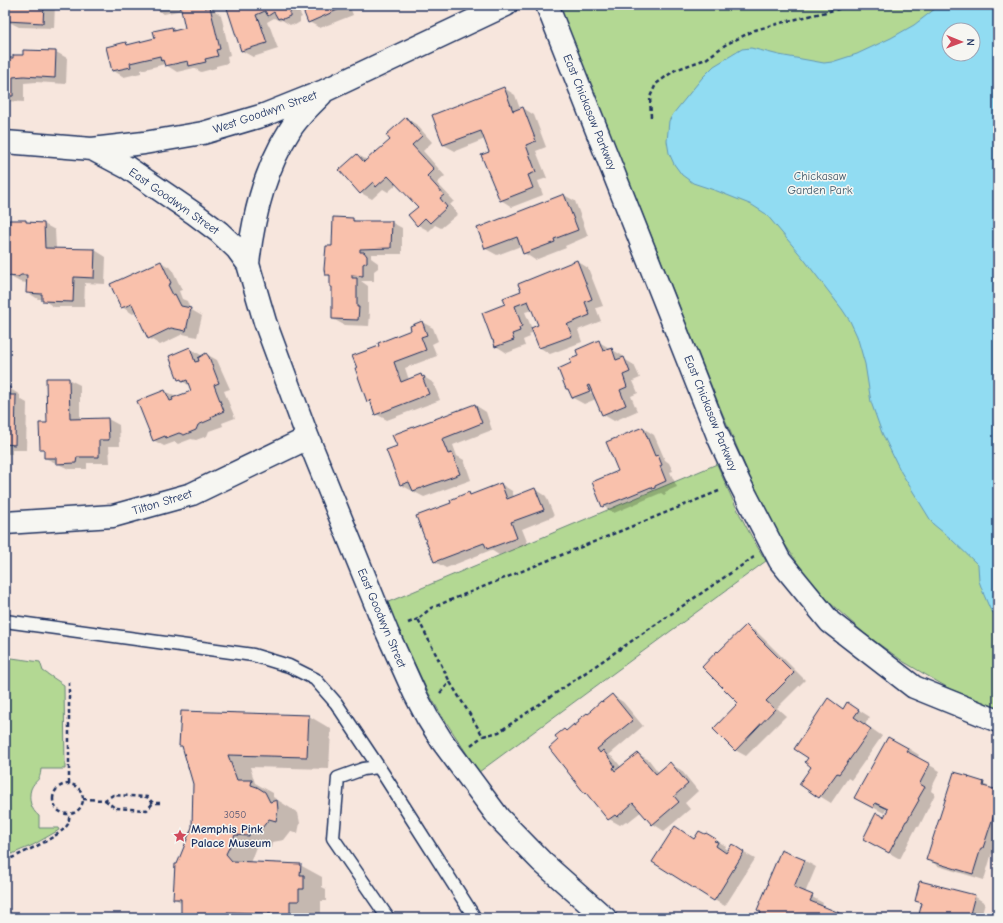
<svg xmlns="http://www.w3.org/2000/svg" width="1003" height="923" font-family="'Comic Neue',sans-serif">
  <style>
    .green { fill: #b3d893; stroke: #678478; fill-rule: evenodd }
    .water { fill: #91dcf2; stroke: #6297b7; fill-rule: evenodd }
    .shadow { fill: #0003; fill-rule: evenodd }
    .building { fill: #f9c1ac; stroke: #1b2f5e }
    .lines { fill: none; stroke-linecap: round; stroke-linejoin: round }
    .service-casing { stroke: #1b2f5e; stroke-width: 15 }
    .minor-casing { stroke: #1b2f5e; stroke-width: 25 }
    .path { stroke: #1b2f5e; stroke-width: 2.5; stroke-dasharray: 4 3; stroke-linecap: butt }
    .service { stroke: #f6f6f2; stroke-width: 12 }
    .minor { stroke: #f6f6f2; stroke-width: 22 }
    .labels { text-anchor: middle; stroke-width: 3; stroke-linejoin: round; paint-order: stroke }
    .number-label { font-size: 10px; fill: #525472 }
    .street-label { font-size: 12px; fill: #1b2f5e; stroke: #f6f6f2 }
    .park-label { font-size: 12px; fill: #41596b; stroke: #f6f6f2 }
    .poi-label { font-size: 12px; font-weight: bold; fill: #1b2f5e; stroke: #f6f6f2; text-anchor: start }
  </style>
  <rect width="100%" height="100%" fill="#f7e6dd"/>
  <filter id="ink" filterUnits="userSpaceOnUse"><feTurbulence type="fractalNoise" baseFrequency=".025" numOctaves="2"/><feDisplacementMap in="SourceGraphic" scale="8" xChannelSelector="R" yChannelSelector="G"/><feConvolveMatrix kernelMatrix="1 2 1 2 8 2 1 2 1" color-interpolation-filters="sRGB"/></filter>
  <g filter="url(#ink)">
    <path class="green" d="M562,5H998V708L950,689L904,662L865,634L830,603L803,571L780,537L759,498L721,410L562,13ZM949,30H973V54H949Z
      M717,464C731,498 746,529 766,561L479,772L440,713L427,690L386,603Z
      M5,657L40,662L43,671L64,685L65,769H41C40,783 35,779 31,789C28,799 31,810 39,816V828H58L59,830L33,845L5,857Z"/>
    <path class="water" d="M940,5H998V619L990,609L984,595L979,581L978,565L950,538L933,524L901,472L882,433L871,402L865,364L857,336L850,321L842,309L803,258L766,214L752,205L717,191L693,183L682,175L674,164L669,153L667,141L669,121L673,114L702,78L714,66L742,49L751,48L779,55L824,63L832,62L857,54L891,38L914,25ZM949,30H973V54H949Z"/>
    <path class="shadow" d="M5,5H55L54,28L19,27L7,21L8,13H5Z
      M152,5H213L215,11L221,15L230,55L227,56L228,63L216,66V68L201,72L194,68L177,72L166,65L165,64L141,70V73L124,77L112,70L126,43L129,45L156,39L171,28L177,31L186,29L182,10L164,14L152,7Z
      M228,5H295L302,17L300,18V22L295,25L292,24L290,25L282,20L280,21L274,18L267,22L268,25L270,27L278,49L253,57L242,51Z
      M302,5H349L353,15L320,28L309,22Z
      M394,5H406L400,8Z
      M56,52L67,58L66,84L36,82L24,83V102L5,101V59Z
      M504,88L515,95L520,109L523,108L534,115L546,147L536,151L547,178L538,181L543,195L512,207L501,200L490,153L485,139L455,151L444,145L433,116Z
      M406,118L417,125L432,142L423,151L445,176L437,183L454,201L450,205L458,214L441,228L435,225L429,231L418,225L419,207L397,184L388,192L383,189L372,199L361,193L358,155L367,160L392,140Z
      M564,195L575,201L588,236L565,246L566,248L535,260L524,253L521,246L497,255L486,249Z
      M352,219L358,222H391L402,228V254H371V258L378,263V268L374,271V281H361L368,286V313L370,314L369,326L344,325L333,319V288L331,287V277L326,274L333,247Z
      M26,221L30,223L44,224L55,230L56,249L95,250L106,257L105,284L85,283L84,307H54L43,300V299H38L27,292V283L20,282L5,274V225Z
      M577,261L588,268L603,306L596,308L601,321L578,330L582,342L550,354L539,347L534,332L529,334L530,337L523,340L525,346L507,353L496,346L492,340L506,305L522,292ZM532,310L539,326L532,329L525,312Z
      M161,262L172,269L182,290L179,291L182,299L187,301L190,309L202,316L197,337L183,334L160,345L149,338L137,312L133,314L122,307Z
      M422,322L433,328L438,341L432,344L437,356L405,368L409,380L421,375L435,384L434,385L440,400L387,420L376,414L372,403L368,401L380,347L413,331Z
      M599,342L623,356L624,359L634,365L640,378L633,381L638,393L631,396L637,411L614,421L602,414L596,399L584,404L573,398L570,390L567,389L572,364L579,356ZM586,388L593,392V394L585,390Z
      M189,348L201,355V357L206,354L217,360L230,389L224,391L235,418L222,423L223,426L209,431L207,436L196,440L191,439L178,444L175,442L164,446L153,440L165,391L176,397L192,391L190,386L179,379Z
      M68,379L80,385V419H108L119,425L120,446H109L110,463H87V469H69L45,458V450L41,448L48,424Z
      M5,388H9L20,395V399L27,403L26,450H12V454H5Z
      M475,405L486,412L492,430L453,445L457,456L464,460L471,480L424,497L401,485L388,451Z
      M643,428L654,435L665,460L669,463L673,471L670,472L677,487L665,492L666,494L664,495L661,493L614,513L603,506L619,472Z
      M501,484L512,491L514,497L535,489L546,496L554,516L522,529L528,544L499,555L491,550L446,568L435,562L452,504L469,493L472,495Z
      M746,626L757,632L805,680L777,708L786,716L746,756L735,750L740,703L719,653Z
      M612,695L623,702L643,726L609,755L614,758L621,767L638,754L649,760L659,773L670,764L681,770L698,791L685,803L690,809L664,831L653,824L642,811L628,822L626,821L620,825L609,819L590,795L586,793L550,748L574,726H575Z
      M828,700L844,709L859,710L870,717L865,724L882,736L861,766L851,780L848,778L831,803L800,784L812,766L809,758Z
      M309,716L331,729L329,769L250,767L255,783L273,793V797L298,813L300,823L298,833L291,831L284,840L272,842L271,848L256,847L250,863L300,865L322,877V887L326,889V901H321V913H312V918H179L182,916V903L174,898L178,865L193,827L194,784L183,747L180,745Z
      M908,748L919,755L917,758L940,771L932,787L931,791L935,794L919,827L917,826L900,859L875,845L884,819L889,809L887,808L884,813L867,804Z
      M968,777L998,791V843L995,854L992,853L984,880L938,866L927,859Z
      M675,828L695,840L706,834L726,846L725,848L729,850L732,846L755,859L725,906L714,900Z
      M805,861L816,867L805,893L823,903L822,906L849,918H760Z
      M974,896L985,903L981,918H919L923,904L916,901Z"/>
    <path class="building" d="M5,5H44L43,23L6,21L7,7H5Z
      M151,5H165L152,8Z
      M180,5H204L205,8L210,7L220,49L216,50L218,56L205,59L206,62L189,66L188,61L165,66L163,60L161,61L160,56L130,63L131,67L112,71L106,47L126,42L127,45L155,38L153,31L172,27L173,31L185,28Z
      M226,5H288L291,11L290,12V16L283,19L280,18L278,19L274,12L268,16L265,11L256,15L258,20L259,19L267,43L241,51Z
      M301,5H341L342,8L308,23Z
      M23,50L56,51L55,78L24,76L13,77V96H5V58H13V55H23Z
      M504,87L513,111L523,107L536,141L526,145L536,172L528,175L533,188L500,201L481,155L489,152L481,131L443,145L432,115Z
      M406,117L422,136L412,145L434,169L427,176L444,195L440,198L447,207L430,223L425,218L417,226L408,215L418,207L388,176L376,187L373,182L360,194L339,170L357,154L364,162L376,151V152L390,140L386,135Z
      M564,194L578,230L554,239L555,242L523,254L517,237L485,249L477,228Z
      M333,217L353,218V221H392L391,248L360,249V252H364L367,256V262L363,264V276L352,275V278H357V307H359L358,320L332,319V287H330V275H325L324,269L326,246H332Z
      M9,220H26V222L44,223L45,248L95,249L94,278L74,277L73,302L42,301V294L26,293L27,275H21L18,277L8,276L5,274V224H9Z
      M577,260L592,299L585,302L590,315L568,324L567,323L572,336L539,348L531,328L538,325L528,301L515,306L522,326L519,328L520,331L512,334L514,340L495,347L493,340H492L482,313L505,304L503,298L521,291L518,284Z
      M161,261L171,283L168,285L173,295L175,294L181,306L191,308L186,331L171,328L148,339L132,304L121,308L110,284Z
      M422,321L427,335L421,337L426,350L394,362L401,382L421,374L422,377L424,376L425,378L423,379L429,394L375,415L370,400L367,402L355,368H357L352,356L379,346L378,343L411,330L410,326Z
      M599,340L603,351L612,348L616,360L624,357L630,372L623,375L627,387L620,390L626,405L602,415L589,385L587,386L590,391L572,398L568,389H566L558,369L571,363L570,359L578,356L576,350Z
      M190,347L195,362L199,361L198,358L206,353L209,357L219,383L214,385L224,411L211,417L212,419L198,425L196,430L184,435L179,433L166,438L165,436L153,441L137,401L165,390L170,401L173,400L172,398L191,391L187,380L182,382L181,379L178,380L169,356Z
      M46,378H69L70,419L108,418L109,440H99V457H77L76,463L56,464V458H44V449H40L39,423H47Z
      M5,387H10V395H16L15,445L5,444Z
      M475,404L482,423L442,439L448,454L452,453L460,474L413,491L409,482L400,485L386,450L397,446L392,435Z
      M643,427L655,456L658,455L662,465L660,466L666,481L655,486V488L652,489L651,487L602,507L592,482L618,471L606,442Z
      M501,483L507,499L535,488L544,510L511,522L517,538L487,549L484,543L434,562L416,516L451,503L450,500L469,492L470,495Z
      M746,625L794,673L766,701L775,709L735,751L713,729L738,703L702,667L717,651L718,652Z
      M612,694L633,720L597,749L600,753L603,750L615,766L613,768L615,771L638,753L656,774L670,762L688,784L674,796L679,802L652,825L633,803L617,817L615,815L608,820L586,793L585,794L549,748L558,740L555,736L564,729L566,731L574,724V726L579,722L578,720L587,713L588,714L592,711L591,710L601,701L602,702Z
      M828,698L843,709L847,702L859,710L854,717L871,729L850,759L839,774L837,773L819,798L799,784L811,767L805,762L808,758L794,749Z
      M181,711L309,715L307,757L228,755L237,780H252L251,785L257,787L265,792L270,802L277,800L278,810L276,821L269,819L262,828L250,830L249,836L235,835L226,854L232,861L301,864L300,875H304V889H299V901H290V914L227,912V918H178L181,915V899H173L175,864H177L192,827L193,784L182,746H179Z
      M888,737L908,748L906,751L930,764L921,781L920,784L925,787L918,799L919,800L907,821H906L889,853L863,839L876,813L884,817L888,809L875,803L873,808L854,798Z
      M954,772L969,776L968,777L984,782L983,786L998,790V802L983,848H981L973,874L926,860Z
      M675,826L694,839L699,831L705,834L706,833L716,839L714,841L718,842L716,846L726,853L732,844L744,852L714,901L652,862Z
      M781,850L805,860L794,887L813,895L810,901L847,916L846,918H759L761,912L757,910L768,884L767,883Z
      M920,881L975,895L969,918H945L939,916V918H918L922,903L915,901L919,885H918Z"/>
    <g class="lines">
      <g class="service-casing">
        <path id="service" d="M5,621L253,655L289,666L315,679L336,703L382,772L475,918
          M378,767L363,769L338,778L333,838L388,918"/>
      </g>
      <g class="minor-casing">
        <path id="minor" d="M547,5L718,436L739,482L780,561L830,622L914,687L998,721
          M5,142L92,149L144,143L203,133L264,115L324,91L506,5
          M92,149L128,168L195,214L219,232L237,249L248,264L265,322L308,438L387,632L415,694L427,717L442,741L499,818L542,862L605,918
          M248,264C253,217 264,170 290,130C298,117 310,106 321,95
          M5,523L113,516L192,494L308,438"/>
      </g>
      <path class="path" d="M651,117L650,97L656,84L675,70L706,59L725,45L755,30L788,21L855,5
        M719,491L431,608L418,619L450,682L483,736L499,732L754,557
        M408,623L418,619
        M440,693L450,682
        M471,745L483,736
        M69,784V679
        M53 799a15 15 0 1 1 30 0a15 15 0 1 1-30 0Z
        M83,799L105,800L113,795L147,797L153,803H161
        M105,800L115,808L147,810L153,803
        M5,861C18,855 62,836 68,824C69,821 69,817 70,814"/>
      <use href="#service" class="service"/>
      <use href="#minor" class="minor"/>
    </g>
  </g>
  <defs>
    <g id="sight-bare" transform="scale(1.08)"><path d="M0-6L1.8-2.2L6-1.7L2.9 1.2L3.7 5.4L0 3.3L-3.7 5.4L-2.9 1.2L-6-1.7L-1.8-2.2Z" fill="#d1495b" stroke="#f6f6f2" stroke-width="2.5" paint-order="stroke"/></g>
  </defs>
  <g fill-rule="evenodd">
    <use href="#sight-bare" x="180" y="836"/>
  </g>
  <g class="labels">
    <g class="number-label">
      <text x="235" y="818">3050</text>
    </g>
    <g class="street-label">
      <text transform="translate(265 112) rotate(-19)" y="4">West Goodwyn Street</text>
      <text transform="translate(590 112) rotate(68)" y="4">East Chickasaw Parkway</text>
      <text transform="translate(174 201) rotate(35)" y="4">East Goodwyn Street</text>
      <text transform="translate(711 413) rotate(68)" y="4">East Chickasaw Parkway</text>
      <text transform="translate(162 502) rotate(-17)" y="4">Tilton Street</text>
      <text transform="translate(382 618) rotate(67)" y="4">East Goodwyn Street</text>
    </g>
    <g class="park-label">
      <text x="820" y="180">Chickasaw<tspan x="820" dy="14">Garden Park</tspan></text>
    </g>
    <g class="poi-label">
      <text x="191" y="833">Memphis Pink<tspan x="191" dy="14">Palace Museum</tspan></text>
    </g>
  </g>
  <rect width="1003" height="923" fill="none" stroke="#f6f6f2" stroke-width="20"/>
  <rect x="10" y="10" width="983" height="903" fill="none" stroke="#1b2f5e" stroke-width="1.5" filter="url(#ink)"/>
  <g transform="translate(961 42) rotate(91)"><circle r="19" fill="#f6f6f2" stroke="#9ea6b7"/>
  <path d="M0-3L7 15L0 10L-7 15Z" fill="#d1495b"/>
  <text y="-6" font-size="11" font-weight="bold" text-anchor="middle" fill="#1b2f5e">N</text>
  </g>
</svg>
